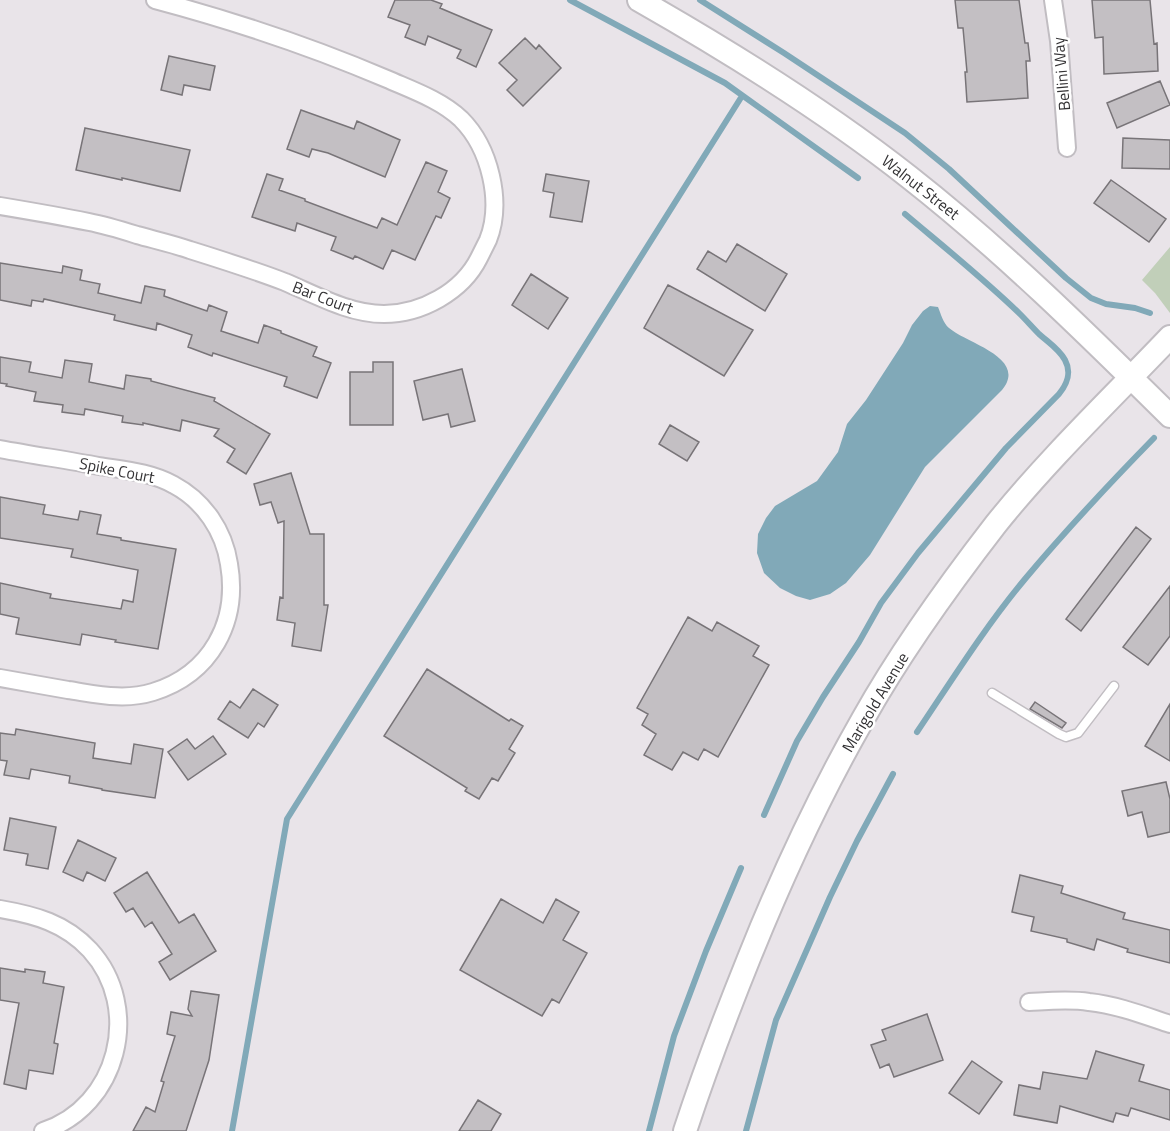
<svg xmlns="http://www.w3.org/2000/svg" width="1170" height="1131" font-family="'Titillium Web',sans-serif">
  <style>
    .green { fill: #c1cfb9 }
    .water { fill: #81a9b8 }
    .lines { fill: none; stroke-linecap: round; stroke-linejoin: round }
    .stream { stroke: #81a9b8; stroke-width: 6 }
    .building { fill: #c3bfc3; stroke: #787478; stroke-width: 1.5 }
    .lane-casing { stroke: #c1bdc2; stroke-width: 11 }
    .street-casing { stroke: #c1bdc2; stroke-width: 20 }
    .secondary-casing { stroke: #c1bdc2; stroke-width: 26 }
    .lane { stroke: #fff; stroke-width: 8 }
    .street { stroke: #fff; stroke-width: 16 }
    .secondary { stroke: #fff; stroke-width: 22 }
    .labels { text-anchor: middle; stroke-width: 5; stroke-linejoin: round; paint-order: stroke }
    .street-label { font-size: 16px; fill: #333234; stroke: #fff }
  </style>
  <rect width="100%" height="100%" fill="#e9e4e9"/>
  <path class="green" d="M1170,247V313L1155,293L1142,280Z"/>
  <path class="water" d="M930,306L938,307C941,314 943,323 949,328C965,342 1018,355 1007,382C1006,385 1004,387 1002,390L925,467L870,555L846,583L830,594L810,600L796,596L780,588L764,573L757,553L758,534L766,518L775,506L817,481L838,452L847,424L866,400L903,343L912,325L923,311Z"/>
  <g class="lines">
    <path class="stream" d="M570,0L725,83L858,178
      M700,0L784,53L905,133L949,169L1066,278L1091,298L1106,304L1135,308L1150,313
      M917,732C952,680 985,627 1025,579C1066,530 1109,484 1154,438
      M764,815L797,741L823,697L859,642L881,603L918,553L1006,448L1059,394C1067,384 1072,373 1065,360C1059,349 1049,343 1039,334C1033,328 1027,321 1020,314C984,279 944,247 905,214
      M232,1131L287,819L742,96
      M649,1131L674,1036L706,951L741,868
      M746,1131L776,1020L830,897L857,841L893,774"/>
  </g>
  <path class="building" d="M395,0H431L442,4L440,8L492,30L476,67L457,58L461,50L428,36L425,45L405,37L410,25L388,17Z
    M955,0H1019L1025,43H1028L1030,61H1026L1028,98L967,102L965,72H967L963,28H958Z
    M1092,0H1150L1154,44L1157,43L1158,71L1104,74L1103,37L1095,38Z
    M525,38L536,49L539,45L561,68L523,106L507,90L517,80L499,63Z
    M169,56L215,66L210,90L184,85L182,95L161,90Z
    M1160,81L1170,105L1117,128L1107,103Z
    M301,110L354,129L357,121L400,140L385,177L328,153L312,149L309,157L287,149Z
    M85,128L190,150L180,191L122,178V180L76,170Z
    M1123,138L1170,140V169L1122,168Z
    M426,162L447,171L438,192L450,198L441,218L436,216L415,260L392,250L383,269L355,256L353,259L331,250L336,237L297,223L295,231L252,217L267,174L283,179L279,190L305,199V201L377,228L382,218L397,225Z
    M546,174L589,181L582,222L550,217L554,193L543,191Z
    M1111,180L1166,219L1149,242L1094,203Z
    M737,244L787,274L765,311L697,269L708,251L726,262Z
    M0,263L62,273L63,266L82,270L80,280L100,284L98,293L141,303L145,286L165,290L164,296L207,311L209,305L227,312L221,331L258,343L264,325L281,331V333L317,347L313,356L331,363L317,398L284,386L287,377L213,353L212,356L188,347L192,335L157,323L156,330L114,320L115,315L44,299L43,302L32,300L31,306L0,300Z
    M531,274L568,298L548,329L512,305Z
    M668,285L753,330L724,376L644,328Z
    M0,357L31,362L29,372L62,378L65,360L92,364L89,382L124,389L126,375L151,379V381L215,398L214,401L270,434L246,474L227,462L235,449L214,436L219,429L182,420L180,431L143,423V425L122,422L123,416L85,409L84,415L62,412L63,405L34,401L36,392L6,386L7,384L0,383Z
    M373,362H393V425H350V372H373Z
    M462,369L475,421L451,427L448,414L423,420L414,381Z
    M670,425L699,442L687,461L659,444Z
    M291,473L310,534H324V605H328L321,651L292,646L295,623L277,620L280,597L283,598L284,521L278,523L271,502L260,505L254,484Z
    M0,497L45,505L43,514L78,520L80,511L101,515L97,534L121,538V540L176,549L158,649L115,642L116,640L82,634L80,645L16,634L19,618L0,614V583L51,594L50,598L121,609L123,600L133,602L138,570L71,557L73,549L0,538Z
    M1136,527L1151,539L1081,631L1066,619Z
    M1170,586V636L1148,665L1123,647Z
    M688,617L712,631L717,622L759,646L753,656L769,665L718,757L704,749L698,760L683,752L672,770L644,755L656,734L642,725L648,714L637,708Z
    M427,669L509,721L511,719L523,726L509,749L515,753L498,781L492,778L479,799L465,791L467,788L384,736Z
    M253,689L278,705L264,727L258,723L248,738L218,719L230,701L240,708Z
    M1035,702L1066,723L1062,728L1030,709Z
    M1170,704V761L1145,746Z
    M16,729L95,743L93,758L131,764L134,744L163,749L155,798L102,790V789L69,783L70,776L31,769L29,779L4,775L7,761L0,760V733L15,735Z
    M213,736L226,754L188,780L168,752L187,739L195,749Z
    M1166,782L1170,799V832L1148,837L1142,812L1128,816L1122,791Z
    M10,818L56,827L48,869L26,865L28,854L4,850Z
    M78,840L116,858L105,881L87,872L83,881L63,872Z
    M147,872L179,923L194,914L216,951L170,980L159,962L172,954L152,922L145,927L133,908L126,912L114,893Z
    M1020,875L1063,886L1061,893L1125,913L1123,919L1170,930V963L1127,952L1128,949L1097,939L1094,950L1067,942V939L1031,931L1034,917L1012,912Z
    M501,899L543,923L556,899L579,912L563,940L587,953L559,1003L552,999L542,1016L460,970Z
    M0,968L25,972V969L45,972L43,983L64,987L54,1043L58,1044L53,1074L29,1070L26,1089L4,1084L19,1003L0,1000Z
    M191,991L219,995L209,1060L186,1131H133L146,1107L155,1112L164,1082L161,1081L175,1036L167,1034L171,1012L192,1016L188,1009Z
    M927,1014L943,1060L894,1077L889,1064L880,1068L871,1045L886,1040L882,1030Z
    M1096,1051L1144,1065L1139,1081L1170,1090V1120L1131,1108L1128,1116L1116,1113L1113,1122L1060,1106L1057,1123L1014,1115L1019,1085L1040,1089L1043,1072L1087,1079Z
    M972,1061L1002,1082L979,1114L949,1093Z
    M478,1100L501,1114L491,1131H459Z"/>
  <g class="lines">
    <g class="lane-casing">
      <path id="lane" d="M992,693L1059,734L1066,737L1078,733L1114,686"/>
    </g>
    <g class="street-casing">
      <path id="street" d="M1053,0L1059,41L1067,148
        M0,206C30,211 59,216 89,222C105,225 121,230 137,235C155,240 173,244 190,250C222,260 254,270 285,282C316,295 349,314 384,314C421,314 462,292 479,258C482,252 485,246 488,240C503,202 490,148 461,119C441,100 412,90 387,79C312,47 234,21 155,0
        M0,449C33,455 66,460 99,466C124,470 151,472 174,485C204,501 224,531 229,564C239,622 211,674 153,692C124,701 96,694 68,690C45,686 23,682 0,678
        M0,909C35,915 65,923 90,950C143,1008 118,1107 43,1131
        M1029,1002C1049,1001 1069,999 1089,1002C1117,1005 1143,1015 1170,1024"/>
    </g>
    <g class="secondary-casing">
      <path id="secondary" d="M639,0C732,53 824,110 909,177C1002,250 1086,333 1170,416
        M685,1131C704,1073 726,1015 749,958C782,876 819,796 863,719C901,651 948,586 996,524C1049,458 1111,399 1170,337"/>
    </g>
    <use href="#lane" class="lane"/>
    <use href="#street" class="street"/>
    <use href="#secondary" class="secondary"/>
  </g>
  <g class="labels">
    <g class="street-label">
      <text transform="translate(1061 74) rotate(-95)" y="6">Bellini Way</text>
      <text transform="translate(921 187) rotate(38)" y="6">Walnut Street</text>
      <text transform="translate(323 297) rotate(21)" y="6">Bar Court</text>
      <text transform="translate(117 470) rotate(11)" y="6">Spike Court</text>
      <text transform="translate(875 702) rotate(-59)" y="6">Marigold Avenue</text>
    </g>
  </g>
</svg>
